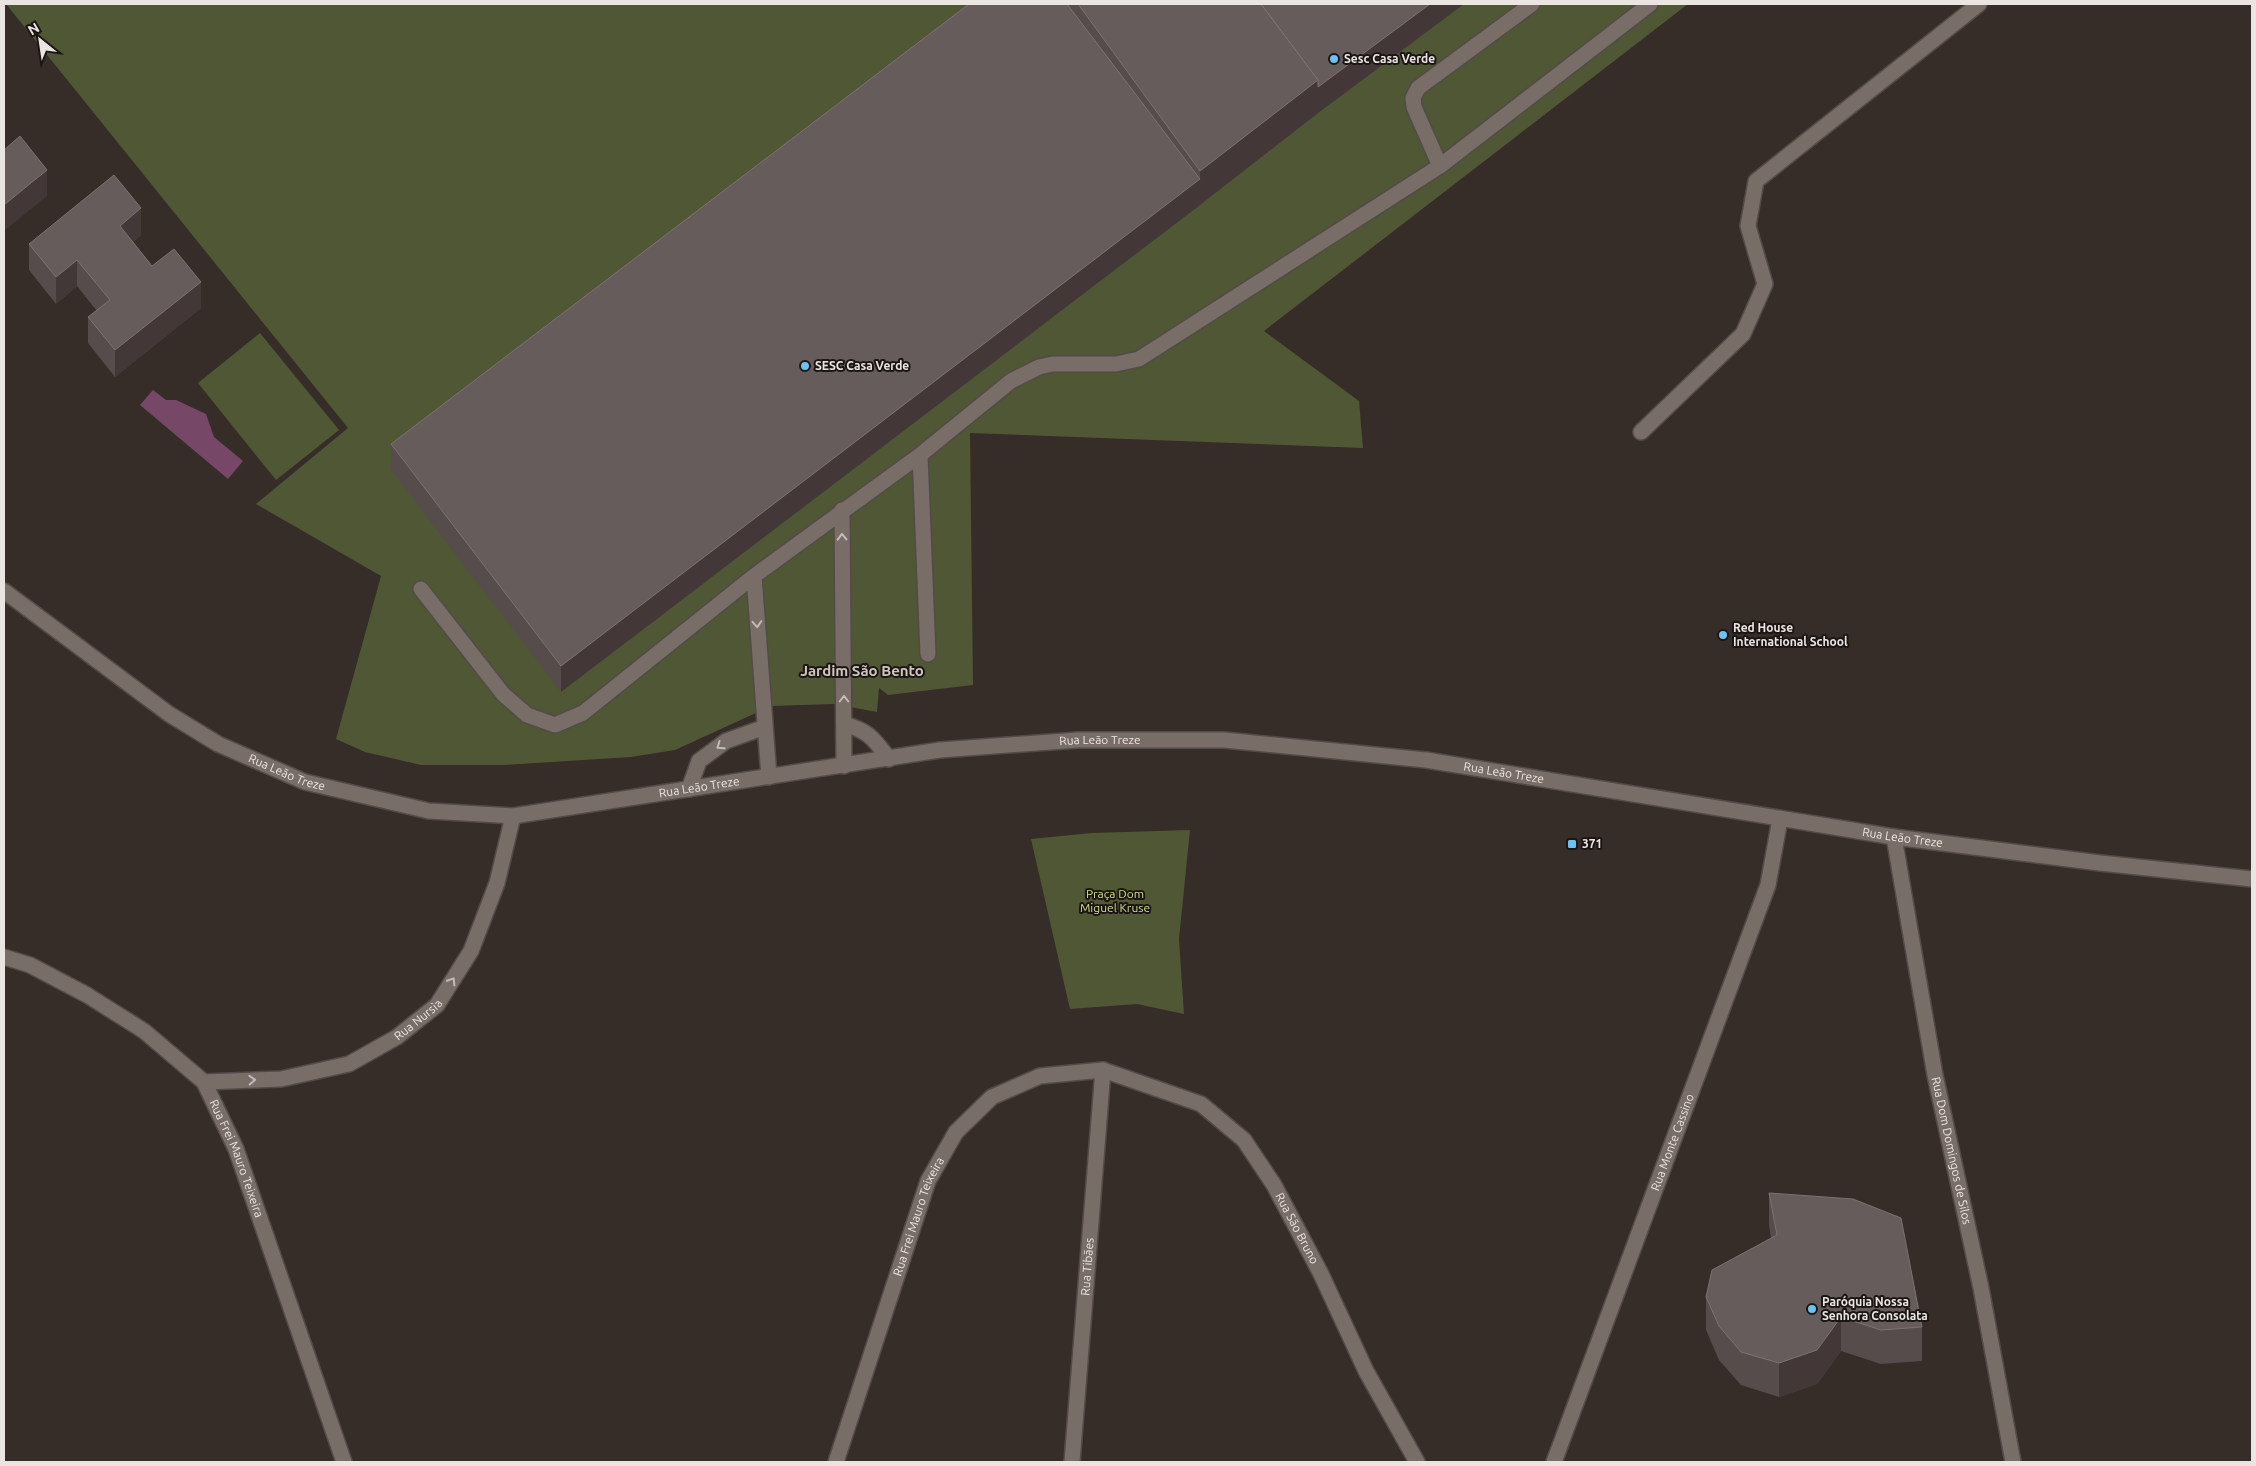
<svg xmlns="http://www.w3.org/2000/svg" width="2256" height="1466" font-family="Ubuntu,sans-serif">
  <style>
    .green { fill: #505734 }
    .water { fill: #774768 }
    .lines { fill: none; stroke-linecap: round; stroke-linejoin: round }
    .service-casing { stroke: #534b47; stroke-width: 18 }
    .minor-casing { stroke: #534b47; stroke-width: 18 }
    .secondary-casing { stroke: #534b47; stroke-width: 18 }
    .service { stroke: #786d67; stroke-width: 15 }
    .minor { stroke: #786d67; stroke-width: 15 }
    .secondary { stroke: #786d67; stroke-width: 15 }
    .wall { fill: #574c4c }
    .shaded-wall { fill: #433837 }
    .building { fill: #675c5c; stroke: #7c7271 }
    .oneway { stroke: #c3bbb7 }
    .poi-dot { fill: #6ec2f3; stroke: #1b1614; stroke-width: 2 }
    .labels { text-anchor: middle; stroke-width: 4; stroke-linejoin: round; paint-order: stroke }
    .poi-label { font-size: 12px; font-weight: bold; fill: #ebe5e2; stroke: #1b1614; text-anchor: start }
    .street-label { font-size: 12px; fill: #ebe5e2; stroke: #1b1614 }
    .park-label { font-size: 12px; fill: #cfdf8b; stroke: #1b1614 }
    .quarter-label { font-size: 15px; font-weight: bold; fill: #d0c4be; stroke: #1b1614 }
  </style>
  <rect width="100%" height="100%" fill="#362d28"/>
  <path class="green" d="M6,4H1688L1264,331L1359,401L1363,448L970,433L973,685L888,695L879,688L877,712L834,704L771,706L675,750L631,757L504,765H421L365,752L336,739L381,576L256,504L348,428Z
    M260,333L339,430L276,480L198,383Z
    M1190,830L1179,939L1184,1014L1137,1004L1070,1009L1031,839L1092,833Z"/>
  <path class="water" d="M153,390L166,400H176L206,414L214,437L243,461L228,479L140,405Z"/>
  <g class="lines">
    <g class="service-casing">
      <path id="service" d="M1440,166L1414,107L1413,98L1418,88L1532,4
        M1641,432L1743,334L1765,284L1748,226L1756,181L1979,4
        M920,455L928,654
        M842,510L844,766
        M754,576L769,777
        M421,589L503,694L527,715L555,725L583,713L754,576L920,455L1011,381L1039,367L1053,364H1116L1139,359L1440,166L1650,4
        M844,724C869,731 874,739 889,759
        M689,789L699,761L726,741L765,727"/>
    </g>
    <g class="minor-casing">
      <g id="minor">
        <path id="s1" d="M1894,837L1935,1075L1981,1288L2013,1462"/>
        <path id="s2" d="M4,957L30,965L87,995L144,1031L204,1082L236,1149L344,1462"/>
        <path id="s3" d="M204,1082L281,1079L349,1064L397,1037L437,1005L471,951L497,883L513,816"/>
        <path id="s4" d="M836,1462L928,1181L956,1132L992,1097L1040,1076L1103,1070L1201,1104L1244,1140L1274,1185L1321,1274L1366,1371L1417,1462"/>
        <path id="s5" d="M1072,1462L1103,1070"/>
        <path id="s6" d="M1554,1462L1768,885L1780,819"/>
      </g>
    </g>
    <g class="secondary-casing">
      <g id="secondary">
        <path id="s7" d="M4,591L169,714L218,744L305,782L429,811L513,816L940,750L1078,740H1224L1426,760L1894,837L2100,863L2252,879"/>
      </g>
    </g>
    <use href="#service" class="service"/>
    <use href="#minor" class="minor"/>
    <use href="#secondary" class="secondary"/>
  </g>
  <path class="wall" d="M969,4H1464L1318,113L1200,205L561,692L391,470V444Z
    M141,235L133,242L152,266L201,308L115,377L88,343V317L97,311L77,286L56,304L29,270V244Z
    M1769,1193L1922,1327V1361L1881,1364L1841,1351L1817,1384L1779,1397L1741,1385L1719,1360L1706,1330V1297L1771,1238L1769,1226Z"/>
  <path class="shaded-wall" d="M1430,4H1464L1318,113L1200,205L561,692V666L1200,179V171L1318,80Z
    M47,170V196L4,231V205Z
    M141,208V235L120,252V226Z
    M77,260V286L56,304V277Z
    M201,282V308L115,377V350Z
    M1841,1317V1351L1817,1384L1779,1397V1363Z"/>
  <path class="building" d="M969,4H1067L1200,179L561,666L391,444Z
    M1078,4H1261L1318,80L1200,171Z
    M1261,4H1430L1318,87V80Z
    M20,136L47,170L4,205V150Z
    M114,175L141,208L120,226L152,266L174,249L201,282L115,350L88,317L110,300L77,260L56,277L29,244Z
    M1769,1193L1853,1199L1901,1218L1922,1327L1881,1330L1841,1317L1817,1350L1779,1363L1741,1352L1719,1326L1706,1297L1712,1270L1777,1235Z"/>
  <defs><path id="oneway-chevron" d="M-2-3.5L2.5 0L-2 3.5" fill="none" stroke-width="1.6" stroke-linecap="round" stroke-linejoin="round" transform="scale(1.25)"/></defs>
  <g class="oneway">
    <use href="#oneway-chevron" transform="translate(842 537) rotate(-91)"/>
    <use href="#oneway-chevron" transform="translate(757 624) rotate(86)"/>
    <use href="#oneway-chevron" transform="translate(844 699) rotate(-90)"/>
    <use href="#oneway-chevron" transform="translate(720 746) rotate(145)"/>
    <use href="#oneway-chevron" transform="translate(452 981) rotate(-58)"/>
    <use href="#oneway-chevron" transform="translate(252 1080) rotate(-3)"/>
  </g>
  <g class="poi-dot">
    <circle cx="1334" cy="59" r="5"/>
    <circle cx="805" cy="366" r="5"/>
    <circle cx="1723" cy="635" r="5"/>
    <rect x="1567" y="839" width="10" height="10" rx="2.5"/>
    <circle cx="1812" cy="1309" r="5"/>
  </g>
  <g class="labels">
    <g class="poi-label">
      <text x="1344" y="63">Sesc Casa Verde</text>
      <text x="815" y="370">SESC Casa Verde</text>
      <text x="1733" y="632">Red House<tspan x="1733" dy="14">International School</tspan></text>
      <text x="1582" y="848">371</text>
      <text x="1822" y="1306">Paróquia Nossa<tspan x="1822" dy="14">Senhora Consolata</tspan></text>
    </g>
    <g class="street-label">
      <text dy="4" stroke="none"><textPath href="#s7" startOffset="1162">Rua Leão Treze</textPath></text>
      <text dy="4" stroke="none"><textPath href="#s7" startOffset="338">Rua Leão Treze</textPath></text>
      <text dy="4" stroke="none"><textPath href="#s7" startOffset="1568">Rua Leão Treze</textPath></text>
      <text dy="4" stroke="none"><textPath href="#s7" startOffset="758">Rua Leão Treze</textPath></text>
      <text dy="4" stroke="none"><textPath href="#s7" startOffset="1972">Rua Leão Treze</textPath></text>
      <text dy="4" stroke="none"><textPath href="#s3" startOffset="229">Rua Nursìa</textPath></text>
      <text dy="4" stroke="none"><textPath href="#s6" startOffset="341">Rua Monte Cassino</textPath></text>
      <text dy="4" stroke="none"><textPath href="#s1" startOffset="319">Rua Dom Domingos de Silos</textPath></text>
      <text dy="4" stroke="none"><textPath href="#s2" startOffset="321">Rua Frei Mauro Teixeira</textPath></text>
      <text dy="4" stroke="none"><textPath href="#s4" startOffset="259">Rua Frei Mauro Teixeira</textPath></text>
      <text dy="4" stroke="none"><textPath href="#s4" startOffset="781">Rua São Bruno</textPath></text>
      <text dy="4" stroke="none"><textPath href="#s5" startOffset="196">Rua Tibães</textPath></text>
    </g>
    <g class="park-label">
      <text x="1115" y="898">Praça Dom<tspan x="1115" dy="14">Miguel Kruse</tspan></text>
    </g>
    <g class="quarter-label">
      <text x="862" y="676">Jardim São Bento</text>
    </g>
  </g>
  <rect width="2256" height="1466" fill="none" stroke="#ebe5e2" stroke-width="10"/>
  <g transform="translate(40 40) rotate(330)" stroke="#1b1614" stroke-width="4" paint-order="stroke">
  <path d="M0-4L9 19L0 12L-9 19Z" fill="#ebe5e2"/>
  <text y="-8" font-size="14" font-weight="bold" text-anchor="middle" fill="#ebe5e2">N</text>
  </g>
</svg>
